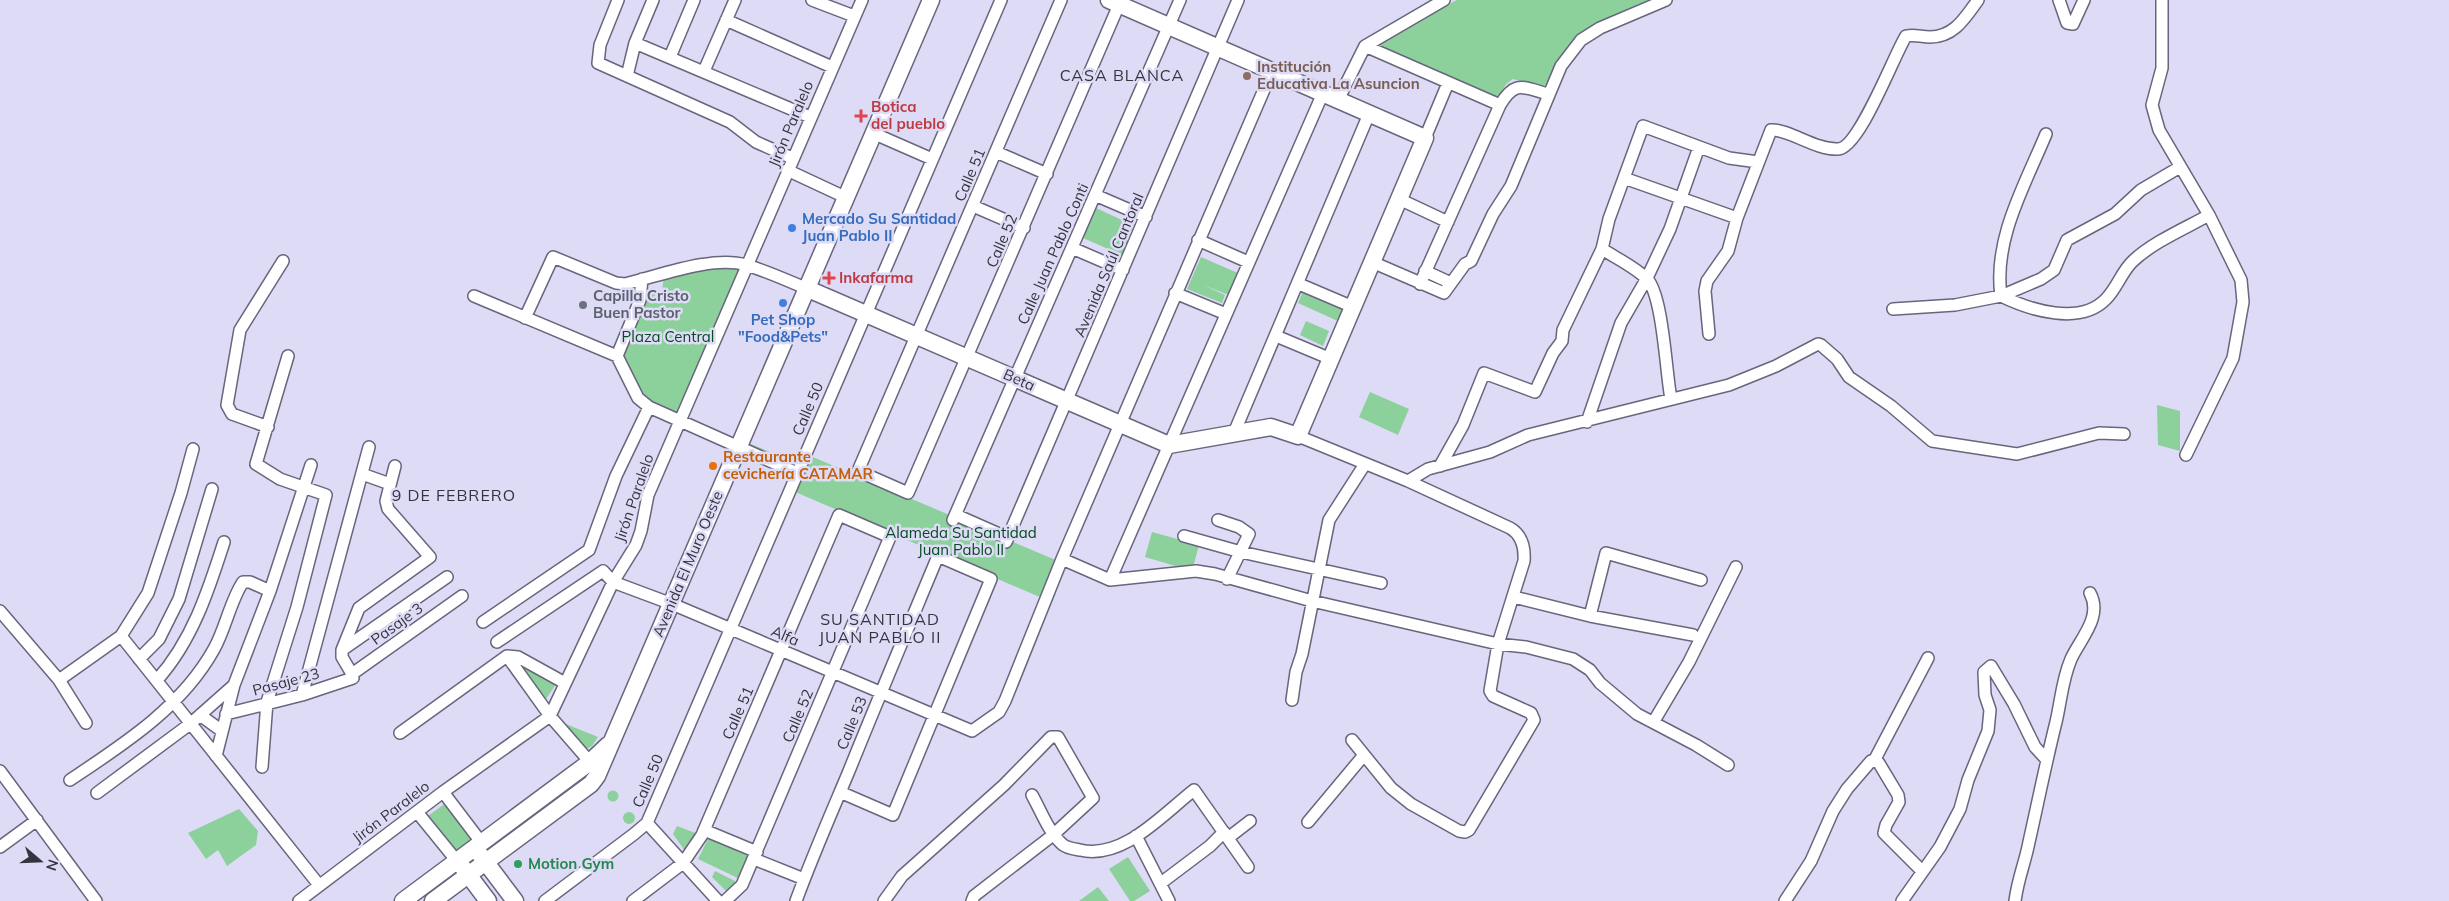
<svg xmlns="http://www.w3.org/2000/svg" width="2449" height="901" font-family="Mulish,sans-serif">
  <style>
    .green { fill: #8cd09b }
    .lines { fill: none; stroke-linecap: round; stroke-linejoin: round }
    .street-casing { stroke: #68657c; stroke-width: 14 }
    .secondary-casing { stroke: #68657c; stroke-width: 19 }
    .street { stroke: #fff; stroke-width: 11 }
    .secondary { stroke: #fff; stroke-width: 16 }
    .education-dot { fill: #8d6e63; stroke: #dedbf6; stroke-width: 2 }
    .health-dot { fill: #e0444e; stroke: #dedbf6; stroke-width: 2 }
    .shop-dot { fill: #3f7fe0; stroke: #dedbf6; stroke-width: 2 }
    .worship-dot { fill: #6b7280; stroke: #dedbf6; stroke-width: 2 }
    .food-dot { fill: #e8710a; stroke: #dedbf6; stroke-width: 2 }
    .leisure-dot { fill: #2e9e5b; stroke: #dedbf6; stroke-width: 2 }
    .labels { text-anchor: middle; stroke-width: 5; stroke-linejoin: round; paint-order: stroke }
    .education-label { font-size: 15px; font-weight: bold; fill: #785e54; stroke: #dedbf6; text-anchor: start }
    .health-label { font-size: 15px; font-weight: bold; fill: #be3a42; stroke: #dedbf6; text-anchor: start }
    .street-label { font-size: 15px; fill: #35343e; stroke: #dedbf6 }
    .shop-label { font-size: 15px; font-weight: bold; fill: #366cbe; stroke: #dedbf6; text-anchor: start }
    .worship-label { font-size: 15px; font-weight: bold; fill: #5b616d; stroke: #dedbf6; text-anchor: start }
    .park-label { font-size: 15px; fill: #054a20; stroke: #dedbf6 }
    .food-label { font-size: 15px; font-weight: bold; fill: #c56008; stroke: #dedbf6; text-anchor: start }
    .leisure-label { font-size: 15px; font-weight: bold; fill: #27864d; stroke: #dedbf6; text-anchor: start }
    .neighbourhood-label { font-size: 16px; letter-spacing: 1px; fill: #35343e; stroke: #dedbf6 }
  </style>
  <rect width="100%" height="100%" fill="#dedbf6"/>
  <path class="green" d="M1457,0H1660L1618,15L1559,60L1546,85L1541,87L1513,79L1506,84L1500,95L1493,97L1376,45L1375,41Z
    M1096,208L1135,226L1122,255L1083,238Z
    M1201,257L1240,274L1231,296L1203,285L1225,295L1222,303L1187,289Z
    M722,268L740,269L676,413L644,397L634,382L621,352L646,286L657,297L662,291L664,276Z
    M1304,289L1346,308L1340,322L1298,303Z
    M1306,321L1329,331L1323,346L1300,335Z
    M1370,392L1409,409L1398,435L1359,417Z
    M2157,405L2180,411V451L2158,445Z
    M751,444L803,466L808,455L1058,561L1042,598L793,491L797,480L745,458Z
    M1152,532L1199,545L1192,571L1145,557Z
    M516,662L556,684L544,702Z
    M561,722L598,737L592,746L585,750Z
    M584,773L588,779L489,855L485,849Z
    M607.5 796a5.5 5.5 0 1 1 11 0a5.5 5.5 0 1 1-11 0Z
    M447,802L473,839L454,852L428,816Z
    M239,809L258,831L256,845L227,866L218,850L206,859L188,833Z
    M623 818a6 6 0 1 1 12 0a6 6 0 1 1-12 0Z
    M677,826L698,834L685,851L673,834Z
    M709,837L752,858L742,880L698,859Z
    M1128,857L1150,891L1134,901H1130L1109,869Z
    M715,871L741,884L730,895L712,877Z
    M1098,887L1109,901H1079Z"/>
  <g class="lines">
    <g class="street-casing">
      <path id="street" d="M618,0L600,45L598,63L730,122L756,142L792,158
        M812,0L854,16
        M1061,0L858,471L908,493L1121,0
        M2059,0L2067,23L2073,24L2084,0
        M2162,0V68L2152,105L2159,130L2209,215L2241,280L2243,302L2233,358L2186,455
        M726,20L832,67
        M635,43L810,117
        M1365,46L1500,105
        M670,57L694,0
        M704,71L735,0
        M627,76L635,43L653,0
        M1338,100L1365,46L1444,0
        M875,134L932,159
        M2046,134C2025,185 1993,239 2001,296C2030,310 2080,326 2106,299C2117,288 2122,271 2133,261C2153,242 2186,228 2209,215
        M1425,138L1448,83
        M996,152L1047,174
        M787,170L847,198
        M1624,178L1737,218
        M1095,195L1146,217
        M1399,199L1448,222
        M973,206L1024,228
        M1198,240L1248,262
        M1072,248L1123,270
        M1602,249C1616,258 1635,267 1647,279C1663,295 1666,374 1671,399
        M1372,262L1444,293L1465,264L1471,261L1493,214L1511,186L1561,66L1581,40L1600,28L1666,0
        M1425,271L1451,283
        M1299,284L1353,307
        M1420,284L1500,105C1515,80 1522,87 1548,94
        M1175,293L1226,314
        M474,296L617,356L638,398L649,407L797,473
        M1893,309L1955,305L2001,296L2041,279L2054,270L2067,240L2115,214L2141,190L2180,167
        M525,318L553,257L616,283L625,284C659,276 713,255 746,265C767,271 788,281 808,289
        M1709,334L1705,291L1707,281L1728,251L1737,218L1771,130C1789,129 1815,150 1838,149C1859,149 1894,55 1906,36C1915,34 1921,37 1930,37C1954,37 1965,18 1978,0
        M1276,336L1331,359
        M617,356L640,300L642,279
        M1587,422L1621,323L1647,278L1670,229L1699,147
        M268,427L232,414L227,405L240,330L283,261
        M1234,433L1369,114
        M1298,436L1408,481L1510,528C1522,535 1525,547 1524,561L1498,644L1490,691L1493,696L1531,713L1534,720L1469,830L1465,832L1459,831L1411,804L1391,788L1352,740
        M1440,466L1463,425L1484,373L1535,392L1553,353L1562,341L1563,330L1602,249L1609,219L1643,126L1729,158L1758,162
        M362,474L390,484
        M1408,481L1428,469L1490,452L1528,435L1729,385L1776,366L1818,344L1821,345L1837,359L1849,377L1891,406L1932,441L2017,454L2099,433L2124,434
        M956,515L1008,538
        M953,520L1180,0
        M1218,520L1239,527L1249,534L1227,579
        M1184,536L1241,552L1381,583
        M1006,542L1238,0
        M1062,559L1110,580L1196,571L1215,574L1312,601L1498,644L1526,647L1573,659L1590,670L1600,683L1637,714L1696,745L1728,765
        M1110,580L1323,93
        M1514,597L1590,616L1693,635
        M0,611L59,680L86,723
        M1590,616L1606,553L1701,580
        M483,622L589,550L616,476L649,407
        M121,636L319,885
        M497,642L603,571L613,582L672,604L972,731L999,712L1005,701L1062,559L1272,71
        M342,650L447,577
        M507,656L550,716L590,762
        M139,659L159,639L179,599L212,489
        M352,674L342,657V650L359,608L430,557L388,509L386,501L395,466
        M59,680L121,636L148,593L181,493L193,449
        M157,680C192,641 208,592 224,542
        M302,695L369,447
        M1292,700L1296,672L1302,654L1329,520L1365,464
        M226,714L302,695L353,678L352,674L462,596
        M200,715L222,731
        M1654,721L1689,662L1736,567
        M400,733L507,656L518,657L565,683
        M216,756L234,685L270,591L311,465
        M1874,761L1928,658
        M262,767L267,702L297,607L326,495L280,479L256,464L288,356
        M0,771L96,901
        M70,780C124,744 182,707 214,649C225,630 231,599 243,582H250L270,591
        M443,792L481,842
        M97,793L190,724L234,685
        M1032,795C1041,811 1048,831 1062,844C1066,848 1074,849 1080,850C1123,860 1162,815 1194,790L1248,867
        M417,812L456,860
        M1308,822L1364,755
        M647,823L718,901
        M704,830L757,852
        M1136,836L1169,901
        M1228,838L1250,821
        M0,847L37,820
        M754,859L804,879
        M1161,883L1210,846L1224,832
        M299,901L443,792L550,716L613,582L636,545L641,531L648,495L862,0
        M545,901L634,834L647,823L1001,0
        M633,901L683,863L702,835L839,515L890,537L742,885L725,901
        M796,901C812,857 831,814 849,771C878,699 908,628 938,556L991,579L893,815L840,792
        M884,901L902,876L1004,785L1051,737H1058L1093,798L1053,835L974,896L972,901
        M1785,901L1811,861L1833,811L1847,789L1871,761L1878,762L1880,765L1898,795L1899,802L1886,825L1884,833L1922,871
        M1902,901L1940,847L1960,809L1968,780L1988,731L1990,710L1985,695L1984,672L1991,666L2014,704L2035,747L2046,759
        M2015,901C2018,878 2025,863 2029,842C2038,802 2046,762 2056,722C2061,701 2062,680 2071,659C2080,639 2103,617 2090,593"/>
    </g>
    <g class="secondary-casing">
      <path id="secondary" d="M808,289L1169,445L1271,427L1298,436L1425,138L1109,0
        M478,852L515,901
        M461,865L488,901
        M403,901L590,762L608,745
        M433,901L591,784L597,776L931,0"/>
    </g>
    <use href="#street" class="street"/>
    <use href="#secondary" class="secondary"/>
  </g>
  <circle class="education-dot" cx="1247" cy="76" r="5"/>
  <g class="health-dot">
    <path d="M858.5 108.5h5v5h5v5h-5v5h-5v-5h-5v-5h5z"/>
    <path d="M826.5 270.5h5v5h5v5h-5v5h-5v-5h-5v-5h5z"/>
  </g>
  <g class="shop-dot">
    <circle cx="792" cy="228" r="5"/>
    <circle cx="783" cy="303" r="5"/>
  </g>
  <circle class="worship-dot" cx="583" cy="305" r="5"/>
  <circle class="food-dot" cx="713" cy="466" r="5"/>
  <circle class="leisure-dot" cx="518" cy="864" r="5"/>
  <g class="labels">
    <g class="education-label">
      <text x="1257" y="72">Institución<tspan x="1257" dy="17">Educativa La Asuncion</tspan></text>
    </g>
    <g class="health-label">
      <text x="871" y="112">Botica<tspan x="871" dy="17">del pueblo</tspan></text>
      <text x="839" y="283">Inkafarma</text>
    </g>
    <g class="street-label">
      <text transform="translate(791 124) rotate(-67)" y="5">Jirón Paralelo</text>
      <text transform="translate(970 175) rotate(-67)" y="5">Calle 51</text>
      <text transform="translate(1002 241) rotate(-67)" y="5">Calle 52</text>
      <text transform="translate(1053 254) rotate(-66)" y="5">Calle Juan Pablo Conti</text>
      <text transform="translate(1109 265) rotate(-67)" y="5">Avenida Saúl Cantoral</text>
      <text transform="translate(1019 380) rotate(24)" y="5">Beta</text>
      <text transform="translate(808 409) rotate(-67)" y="5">Calle 50</text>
      <text transform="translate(634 498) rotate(-71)" y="5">Jirón Paralelo</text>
      <text transform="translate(688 564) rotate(-67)" y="5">Avenida El Muro Oeste</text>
      <text transform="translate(397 624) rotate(-36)" y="5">Pasaje 3</text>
      <text transform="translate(785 636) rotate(23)" y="5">Alfa</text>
      <text transform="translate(286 682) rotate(-15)" y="5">Pasaje 23</text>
      <text transform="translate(738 713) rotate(-66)" y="5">Calle 51</text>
      <text transform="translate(798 716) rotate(-67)" y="5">Calle 52</text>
      <text transform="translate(852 723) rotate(-68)" y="5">Calle 53</text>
      <text transform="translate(648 781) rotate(-67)" y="5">Calle 50</text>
      <text transform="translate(391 812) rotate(-37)" y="5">Jirón Paralelo</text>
    </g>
    <g class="shop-label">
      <text x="802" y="224">Mercado Su Santidad<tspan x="802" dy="17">Juan Pablo II</tspan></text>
      <text x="783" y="325" text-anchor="middle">Pet Shop<tspan x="783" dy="17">"Food&amp;Pets"</tspan></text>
    </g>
    <g class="worship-label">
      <text x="593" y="301">Capilla Cristo<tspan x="593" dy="17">Buen Pastor</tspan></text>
    </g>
    <g class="park-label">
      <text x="668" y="342">Plaza Central</text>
      <text x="961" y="538">Alameda Su Santidad<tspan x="961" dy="17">Juan Pablo II</tspan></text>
    </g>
    <g class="food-label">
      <text x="723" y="462">Restaurante<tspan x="723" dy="17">cevichería CATAMAR</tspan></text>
    </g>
    <g class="leisure-label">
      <text x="528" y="869">Motion Gym</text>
    </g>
    <g class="neighbourhood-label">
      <text x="1122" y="81">CASA BLANCA</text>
      <text x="454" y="501">9 DE FEBRERO</text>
      <text x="880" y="625">SU SANTIDAD<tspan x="880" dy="18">JUAN PABLO II</tspan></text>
    </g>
  </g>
  <g transform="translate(40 861) rotate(109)" stroke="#dedbf6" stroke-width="4" paint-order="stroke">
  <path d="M0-4L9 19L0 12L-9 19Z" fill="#35343e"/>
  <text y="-8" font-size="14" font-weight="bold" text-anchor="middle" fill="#35343e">N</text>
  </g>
</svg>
